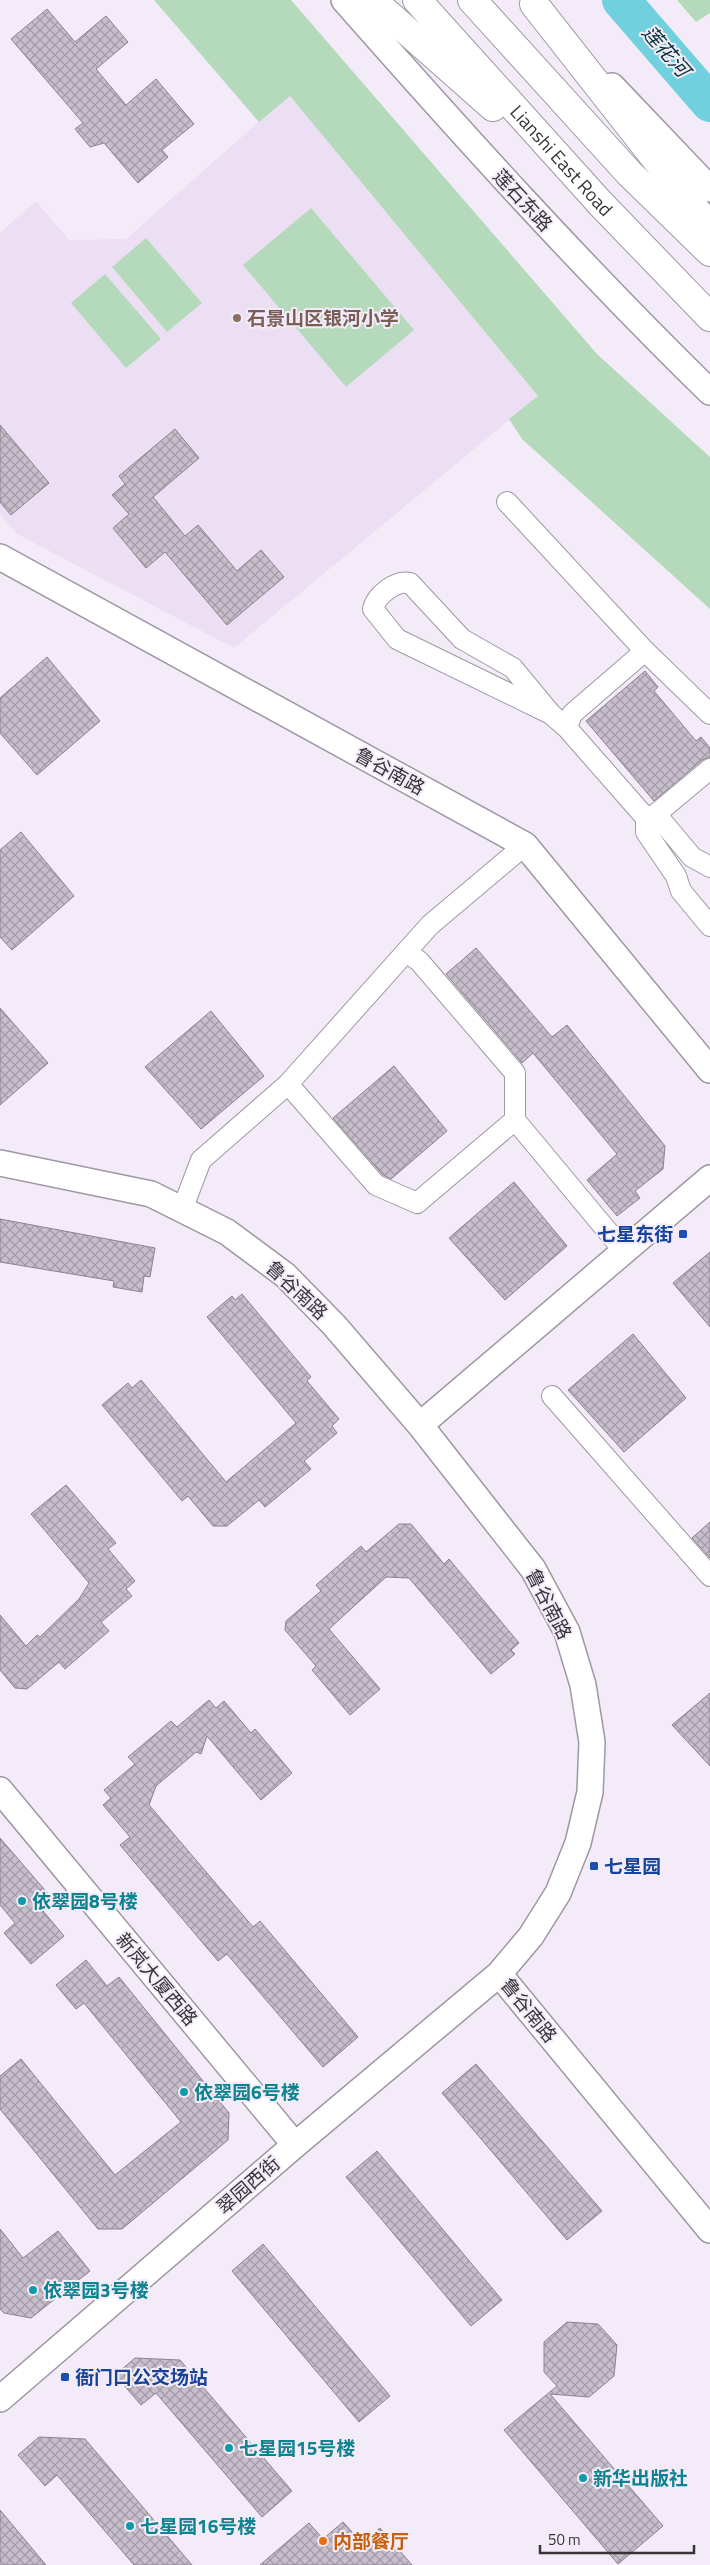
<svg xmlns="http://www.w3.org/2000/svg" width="710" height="2565" font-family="'Titillium Web','Noto Sans SC',sans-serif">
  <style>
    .built { fill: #ecdff3 }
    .green { fill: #b5dabb }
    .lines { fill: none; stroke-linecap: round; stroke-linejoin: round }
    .river { stroke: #71d0dd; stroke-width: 38 }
    .building { fill: url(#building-cross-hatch); stroke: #8a828f }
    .minor-casing { stroke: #9f97a4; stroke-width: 22 }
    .tertiary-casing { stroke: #9f97a4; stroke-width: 28 }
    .trunk-casing { stroke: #9f97a4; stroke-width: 30 }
    .minor { stroke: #fff; stroke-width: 20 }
    .tertiary { stroke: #fff; stroke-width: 25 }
    .trunk { stroke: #fff; stroke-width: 28 }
    .education-dot { fill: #8d6e63; stroke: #f4ebf9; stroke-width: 2 }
    .transit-dot { fill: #1a4fb4; stroke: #f4ebf9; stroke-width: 2 }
    .culture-dot { fill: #0f9aa8; stroke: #f4ebf9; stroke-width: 2 }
    .food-dot { fill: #e8710a; stroke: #f4ebf9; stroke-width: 2 }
    .labels { text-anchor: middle; stroke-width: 4; stroke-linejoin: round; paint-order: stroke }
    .street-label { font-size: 19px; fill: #373439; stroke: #f4ebf9 }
    .education-label { font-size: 19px; font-weight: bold; fill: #785e54; stroke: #f4ebf9; text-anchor: start }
    .transit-label { font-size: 19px; font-weight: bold; fill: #164399; stroke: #f4ebf9; text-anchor: start }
    .culture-label { font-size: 19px; font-weight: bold; fill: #0d838f; stroke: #f4ebf9; text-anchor: start }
    .food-label { font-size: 19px; font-weight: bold; fill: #c56008; stroke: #f4ebf9; text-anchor: start }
    .water-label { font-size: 20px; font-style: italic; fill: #013238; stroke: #f4ebf9 }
  </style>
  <defs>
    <pattern id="building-cross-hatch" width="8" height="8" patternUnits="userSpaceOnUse" patternTransform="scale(1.25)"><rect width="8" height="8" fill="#c7becb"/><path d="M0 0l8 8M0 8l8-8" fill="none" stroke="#a29ba6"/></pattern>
  </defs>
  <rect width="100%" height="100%" fill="#f4ebf9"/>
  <path class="built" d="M289,95L538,396L234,648L17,534L0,515V233L36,201L69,240L126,239Z"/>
  <path class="green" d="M154,0H291L597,354L710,457V609L522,439L509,419L538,396L290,96L259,122Z
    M677,0H710V13L696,22Z
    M311,208L414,330L346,387L243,265Z
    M146,238L202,303L167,332L112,267Z
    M105,274L161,339L126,368L71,303Z"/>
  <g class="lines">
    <path class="river" d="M621,0L710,103"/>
  </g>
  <path class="building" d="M47,9L75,42L106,16L128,42L96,69L126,105L156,79L194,124L162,150L168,157L138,183L104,143L90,147L75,129L83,123L11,39Z
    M0,425L49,483L11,515L0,502Z
    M175,429L199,458L153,497L185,536L198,525L237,571L261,550L284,577L227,625L165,552L146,568L113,528L129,514L112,495L125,484L119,476Z
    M47,657L100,721L37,775L0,733V698Z
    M645,671L658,687L654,691L696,741L701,737L710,748V757L702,760L654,801L586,721Z
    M21,832L74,896L12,950L0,937V850Z
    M476,948L552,1037L567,1025L665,1146L663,1169L635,1191L640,1198L617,1216L587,1180L617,1154L533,1053L522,1063L446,974Z
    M0,1008L48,1063L0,1105Z
    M211,1011L264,1076L201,1129L145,1067Z
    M394,1066L447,1131L391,1179L383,1175L333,1118Z
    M514,1182L567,1246L505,1300L449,1238Z
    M0,1219L155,1248L150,1277L144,1276L142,1292L113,1287L114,1281L0,1262Z
    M710,1252V1327L673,1283Z
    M242,1294L311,1377L307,1381L339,1419L332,1426L337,1433L304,1461L311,1469L265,1507L259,1500L227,1526H213L188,1496L182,1501L102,1405L128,1383L132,1388L141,1380L226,1482L296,1423L207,1317L232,1296L235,1300Z
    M633,1334L686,1398L624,1452L568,1390Z
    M66,1485L116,1543L108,1549L135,1581L126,1589L132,1596L101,1622L109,1631L65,1669L59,1662L27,1689L15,1688L0,1670V1615L26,1646L37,1635L40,1637L79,1599L89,1583L31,1514Z
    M710,1522V1558L692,1538Z
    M399,1524H411L444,1564L449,1559L519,1643L511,1650L515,1654L491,1674L409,1578L386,1577L329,1629L380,1689L350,1715L312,1670L316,1666L285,1630L286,1621L321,1591L316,1585L361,1546L366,1552Z
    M710,1693V1766L672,1725Z
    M209,1700L216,1708L224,1701L251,1733L255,1729L292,1773L261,1800L207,1736L201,1754L196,1752L156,1786L149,1805L253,1927L260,1921L358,2037L323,2067L227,1954L218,1961L120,1845L130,1837L103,1805L111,1798L104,1790L135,1764L128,1757L171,1721L177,1727Z
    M0,1838L50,1896L38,1905L64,1936L31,1964L4,1933L15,1923L0,1905Z
    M86,1960L107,1986L119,1977L229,2113L228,2140L122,2229H98L0,2109V2076L21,2059L115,2175L181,2122L84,2003L76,2009L56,1985Z
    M476,2064L602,2211L567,2240L442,2093Z
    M377,2151L502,2300L471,2326L346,2177Z
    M0,2229L23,2258L58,2231L90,2271L31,2318L4,2313L0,2309Z
    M263,2244L390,2396L359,2422L232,2271Z
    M567,2322L598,2324L617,2345L614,2376L589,2397L550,2394L663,2526L618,2564L504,2430L557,2386L544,2372V2342Z
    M135,2358L180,2360L292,2491L262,2517L156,2393L141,2405L115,2375Z
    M39,2437L85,2439L192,2565H134L57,2475L45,2486L18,2455Z
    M0,2510L46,2565H0Z
    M343,2522L362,2543L380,2528L412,2565H260L309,2523L323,2539Z"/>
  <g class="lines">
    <g class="minor-casing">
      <path id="minor" d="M507,502L645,651L710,714
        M645,651L572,714L567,728L646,818L656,814L710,769
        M551,714L513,668L462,639L410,583C396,580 376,595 373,609L397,639L551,714L567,728
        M656,814L692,857L710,867
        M646,818V832L676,876L681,891L710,926
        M406,952L419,961L515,1073V1120L624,1251
        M288,1084L376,1185L417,1203L515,1120
        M182,1210L201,1160L288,1084L430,925L525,845
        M552,1396L710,1576"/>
    </g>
    <g class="tertiary-casing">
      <path id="tertiary" d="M344,0C462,134 582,267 710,392
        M612,86L710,189
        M0,557L525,845L710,1070
        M0,1163L151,1194L227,1232L285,1275L334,1325L420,1425L533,1569L567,1632L583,1685L592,1742L590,1792L578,1843L558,1893L531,1936L499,1974L295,2145L0,2399
        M420,1425L710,1178
        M0,1790L295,2145
        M499,1974L710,2230"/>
    </g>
    <g class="trunk-casing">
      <g id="trunk">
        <path d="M372,0L493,107"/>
        <path id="s1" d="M417,0L600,203L710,317"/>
        <path d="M472,0L629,173L710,252"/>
        <path d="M534,4L710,228"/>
      </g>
    </g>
    <use href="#minor" class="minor"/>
    <use href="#tertiary" class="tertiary"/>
    <use href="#trunk" class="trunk"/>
  </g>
  <circle class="education-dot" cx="237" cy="318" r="5"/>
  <g class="transit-dot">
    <rect x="678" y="1229" width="10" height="10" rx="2.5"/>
    <rect x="589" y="1861" width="10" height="10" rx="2.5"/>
    <rect x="60" y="2372" width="10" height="10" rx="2.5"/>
  </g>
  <g class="culture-dot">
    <circle cx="22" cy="1901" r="5"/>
    <circle cx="184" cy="2092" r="5"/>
    <circle cx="33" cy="2290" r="5"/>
    <circle cx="229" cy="2448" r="5"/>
    <circle cx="583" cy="2478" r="5"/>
    <circle cx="130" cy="2526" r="5"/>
  </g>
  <circle class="food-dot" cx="323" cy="2541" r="5"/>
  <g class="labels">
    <g class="street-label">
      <text dy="7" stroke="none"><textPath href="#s1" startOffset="216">Lianshi East Road</textPath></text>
      <text transform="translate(523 200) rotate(47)" y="7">莲石东路</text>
      <text transform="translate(390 771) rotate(29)" y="7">鲁谷南路</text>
      <text transform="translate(297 1290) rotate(43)" y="7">鲁谷南路</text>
      <text transform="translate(549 1604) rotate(63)" y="7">鲁谷南路</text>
      <text transform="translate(157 1979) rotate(50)" y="7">新岚大厦西路</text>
      <text transform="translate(529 2010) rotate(51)" y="7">鲁谷南路</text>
      <text transform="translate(248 2185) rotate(-41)" y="7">翠园西街</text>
    </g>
    <g class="education-label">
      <text x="247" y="325">石景山区银河小学</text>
    </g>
    <g class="transit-label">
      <text x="673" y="1241" text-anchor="end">七星东街</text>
      <text x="604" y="1873">七星园</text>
      <text x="75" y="2384">衙门口公交场站</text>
    </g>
    <g class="culture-label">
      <text x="32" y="1908">依翠园8号楼</text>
      <text x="194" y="2099">依翠园6号楼</text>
      <text x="43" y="2297">依翠园3号楼</text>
      <text x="239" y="2455">七星园15号楼</text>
      <text x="593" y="2485">新华出版社</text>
      <text x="140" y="2533">七星园16号楼</text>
    </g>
    <g class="food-label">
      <text x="333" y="2548">内部餐厅</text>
    </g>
    <g class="water-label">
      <text transform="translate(666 51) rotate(49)" y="7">莲花河</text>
    </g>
  </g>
  <path d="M540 2545v8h154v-8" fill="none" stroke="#373439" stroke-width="2.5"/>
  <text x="548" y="2545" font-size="15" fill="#373439" stroke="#f4ebf9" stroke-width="4" paint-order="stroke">50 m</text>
</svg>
